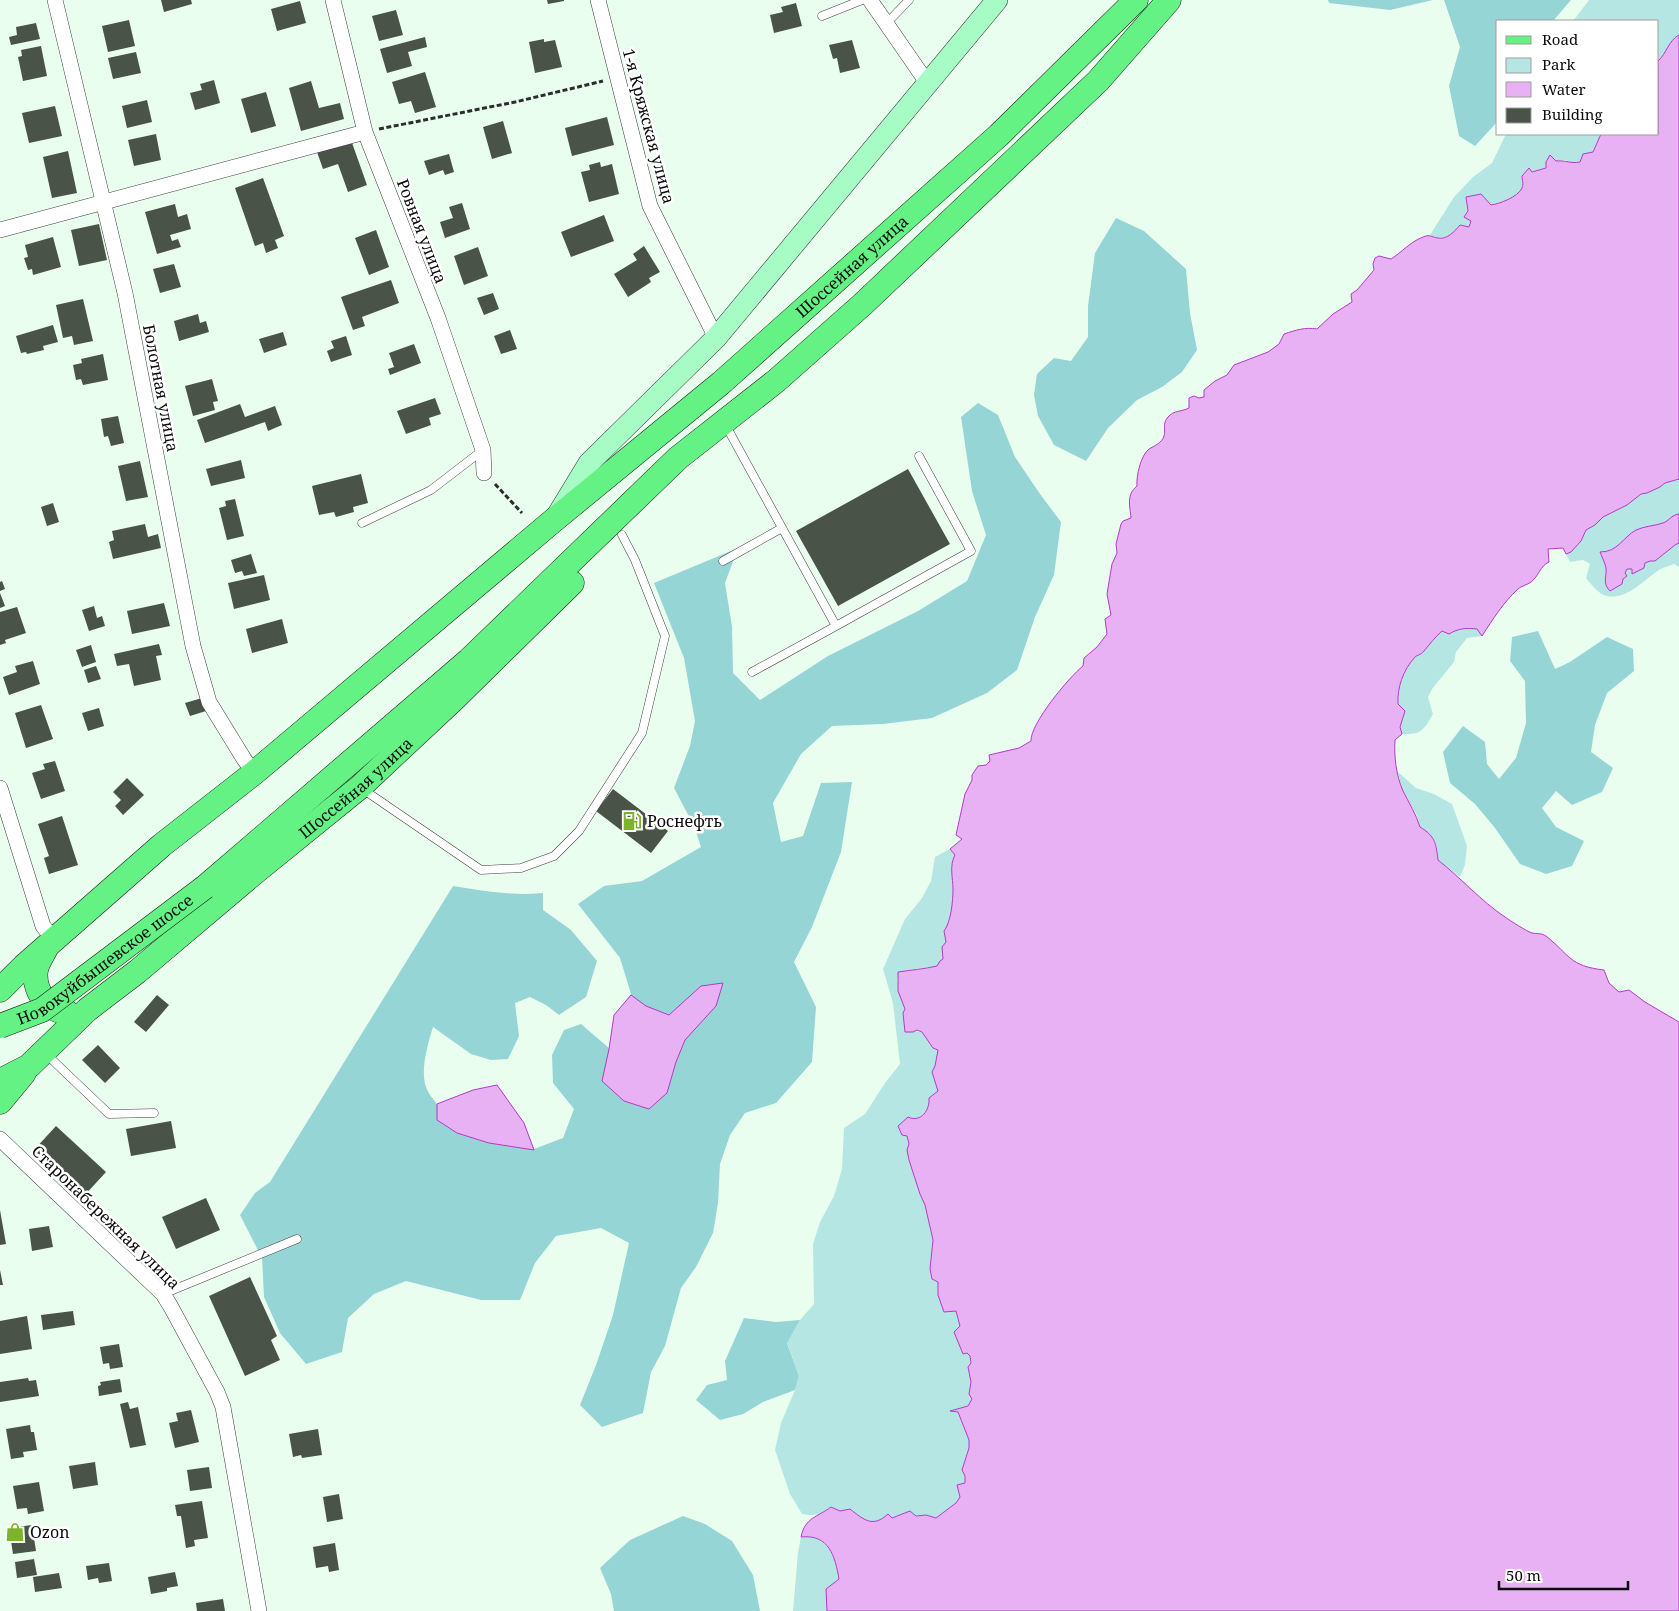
<svg xmlns="http://www.w3.org/2000/svg" width="1679" height="1611" font-family="'Noto Serif',serif">
  <style>
    .green { fill: #b6e6e3 }
    .forest { fill: #96d5d6 }
    .water { fill: #e8b1f3; stroke: #b33bc7 }
    .building { fill: #495348 }
    .lines { fill: none; stroke-linecap: round; stroke-linejoin: round }
    .lane-casing { stroke: #3e3e3e; stroke-width: 9 }
    .street-casing { stroke: #3e3e3e; stroke-width: 16 }
    .secondary-casing { stroke: #2d2d2d; stroke-width: 22 }
    .primary-casing { stroke: #1c1c1c; stroke-width: 25 }
    .path { stroke: #2d2d2d; stroke-width: 3; stroke-dasharray: 5 2.5; stroke-linecap: butt }
    .lane { stroke: #fff; stroke-width: 8 }
    .street { stroke: #fff; stroke-width: 15 }
    .secondary { stroke: #a7fbc5; stroke-width: 21 }
    .primary { stroke: #65f284; stroke-width: 24 }
    .primary-bridge-casing { stroke: #1c1c1c; stroke-width: 25; stroke-linecap: butt }
    .primary-bridge { stroke: #65f284; stroke-width: 24 }
    .labels { text-anchor: middle; stroke-width: 5; stroke-linejoin: round; paint-order: stroke }
    .street-label { font-size: 16px; fill: #0b0b0b; stroke: #fff }
    .poi-label { font-size: 16px; fill: #0b0b0b; stroke: #fff; text-anchor: start }
  </style>
  <rect width="100%" height="100%" fill="#eafeef"/>
  <path class="green" d="M1589,0H1679V35C1670,40 1666,54 1658,61V21H1573Z
    M1506,134H1601L1593,152L1580,162L1574,163L1565,160L1556,161L1546,168L1532,172L1529,168L1522,176C1522,180 1524,184 1522,188C1518,197 1499,204 1490,205L1481,194L1466,202L1471,221L1469,227L1460,225C1451,237 1444,241 1430,235L1454,197L1473,177L1492,163Z
    M1679,479V567L1674,564C1670,566 1664,567 1659,570C1644,580 1627,600 1607,596C1598,594 1591,584 1586,578L1590,564L1583,560L1570,562L1566,554L1571,552L1581,541L1586,530L1595,525L1603,517L1627,505L1641,494L1647,493L1660,487L1665,483Z
    M1464,628L1478,629L1482,636L1467,638L1456,652L1454,662L1432,689L1428,697L1433,714C1424,730 1421,735 1402,734C1393,710 1396,676 1415,657C1418,654 1421,655 1424,651C1430,644 1435,637 1442,631L1449,634L1457,630Z
    M1398,772L1416,788L1434,794L1452,804L1467,846L1465,865L1460,877L1438,860C1437,843 1435,836 1420,827L1417,816L1402,789Z
    M950,849L955,855C949,866 953,878 953,889C953,900 951,922 944,931L946,942L942,952L943,959L938,966L915,969L909,972L904,971L897,979L899,991L905,1009L903,1014L905,1032C926,1029 925,1035 938,1050L935,1066L932,1072L938,1091C927,1100 927,1125 908,1117L903,1122L909,1144L907,1150L909,1160L920,1194L925,1205L933,1240L930,1269L932,1279L938,1282V1295L949,1311H956L960,1326L954,1332L963,1354L967,1353L970,1356L972,1399L968,1406L951,1411L958,1412L969,1440V1448L964,1462L965,1483L957,1485L960,1497L956,1503L936,1518L926,1515H900L874,1522L863,1519L850,1509L840,1511L831,1507C821,1515 814,1516 802,1514L790,1494L775,1450L781,1423L795,1390L799,1376L787,1342L800,1320L814,1304L813,1244L820,1222L834,1196L842,1169L844,1128L865,1114L885,1083L900,1064L893,1003L883,969L905,919L922,898L931,881L935,857Z
    M812,1536C832,1545 836,1559 839,1579L826,1589L827,1611H793L798,1552L801,1537Z"/>
  <path class="forest" d="M1328,0H1433L1390,10L1329,3Z
    M1444,0H1571L1553,21H1498V121L1475,146L1459,136L1449,86L1460,47Z
    M1116,218L1144,231L1186,269L1190,313L1197,350L1182,372L1162,387L1137,400L1108,428L1086,461L1054,445L1038,416L1034,395L1037,374L1054,358L1071,361L1088,337V306L1095,253Z
    M978,403L998,415L1015,457L1040,494L1061,522L1054,575L1035,617L1017,670L987,693L932,718L883,724L832,726L801,754L773,803L781,842L803,836L821,783L852,782L841,852L812,927L794,962L816,1007L812,1062L776,1103L745,1113L730,1135L720,1164L718,1203L713,1233L696,1267L681,1288L665,1346L651,1372L643,1413L602,1427L580,1405L596,1365L613,1315L629,1243L601,1228L556,1236L535,1263L520,1300H481L406,1281L374,1294L348,1318L342,1352L306,1364L280,1333L264,1297L262,1258L240,1215L255,1193L270,1182L453,886C483,891 512,896 543,893V910L571,930L597,961L586,997L559,1015L546,1005L530,997L515,1003L519,1036L508,1059L491,1060L471,1054L433,1027C428,1043 420,1070 426,1087C428,1093 433,1099 437,1104L473,1090L497,1085L524,1123L534,1149L563,1138L574,1109L553,1083L552,1055L564,1030L581,1024L609,1048L614,1015L631,994L620,958L578,904L604,886L642,881L701,847L694,826L674,788L690,746L695,721L684,658L654,583L738,548L725,583L732,627L733,673L760,700L828,656L918,611L967,581L986,535L972,491L961,417Z
    M1538,631L1555,669L1570,662L1607,637L1633,649L1634,671L1607,693L1595,725L1591,752L1613,768L1602,792L1572,805L1556,791L1542,808L1556,827L1584,841L1572,866L1546,874L1520,864L1495,828L1475,804L1450,783L1443,752L1463,726L1485,742L1487,764L1499,779L1516,758L1526,723L1525,681L1510,661L1512,637Z
    M744,1318L776,1322L800,1320L787,1343L799,1376L795,1390L763,1402L743,1414L720,1420L696,1400L707,1385L727,1380L725,1361Z
    M683,1516L705,1524L732,1541L753,1575L760,1611H614L611,1594L600,1568L630,1540Z"/>
  <path class="water" d="M1679,35V479L1665,483L1660,487L1647,493L1641,494L1627,505L1603,517L1595,525L1586,530L1581,541L1571,552L1566,554L1563,548L1548,549L1549,562C1540,566 1539,576 1531,582C1527,585 1521,586 1518,589C1503,603 1493,619 1482,636L1477,629C1466,628 1459,628 1449,634L1442,631C1435,637 1430,644 1424,651C1421,655 1417,655 1415,657C1403,670 1397,688 1398,704L1405,711L1400,727L1402,734L1395,740C1394,756 1396,775 1403,791C1409,803 1416,814 1420,827C1435,836 1436,843 1438,860C1461,878 1481,901 1505,917C1509,920 1528,932 1532,933C1537,934 1542,933 1546,936C1570,955 1569,966 1604,970L1609,983L1619,992L1629,990L1645,1002L1679,1022V1611H827L826,1589L839,1579C835,1556 829,1534 801,1537C805,1517 818,1517 831,1507L840,1511L850,1509C864,1520 873,1528 888,1514L892,1518L910,1511L916,1516L926,1515L936,1518L956,1503L960,1497L957,1485L965,1483V1476L962,1470L969,1448V1440L958,1412L950,1411L968,1406L972,1399L969,1394L971,1382L968,1367L971,1363L970,1356L967,1353L963,1354L954,1332L960,1326L956,1311L944,1312L938,1295V1282L932,1279L930,1269L933,1240L925,1205L920,1194L909,1160L907,1150L909,1144L907,1136L902,1135L898,1126L908,1117C921,1123 930,1110 929,1098L938,1091L932,1072L935,1066L938,1050L933,1048L922,1032L917,1030L913,1032H905L903,1013L905,1009L898,991V972C911,970 924,969 937,966L940,961L943,959L942,947L946,942L944,931C951,922 953,901 953,889C953,878 949,866 955,855L950,849L962,839L956,835L965,794L972,780V775L978,766L986,765L990,761L989,755L1019,748L1031,741C1030,724 1069,677 1083,666L1084,658L1097,647L1107,634L1105,619L1111,615L1107,594L1112,564L1117,553L1116,544L1121,524L1123,521L1131,518C1130,506 1126,495 1137,486C1136,476 1141,455 1149,449C1154,446 1162,443 1164,436C1166,429 1162,424 1168,417C1174,410 1181,412 1189,408V398L1194,396L1199,398L1204,397V390L1215,381L1227,375L1234,365L1268,352L1279,344L1284,334C1296,330 1305,327 1317,329L1333,314L1352,302L1351,294L1357,290L1374,270L1373,264L1375,258L1379,256L1391,259C1402,252 1410,242 1423,237C1430,234 1431,237 1438,238C1447,240 1455,231 1460,225L1469,227L1471,221L1464,217L1468,211L1466,197L1481,194L1491,205C1499,204 1518,197 1522,188C1524,184 1522,180 1522,176L1529,168L1532,172L1546,168V162L1550,155L1556,161C1566,160 1571,164 1580,162L1583,154L1593,152L1601,134H1658V61C1667,53 1668,41 1679,35Z
    M1679,514V543L1675,545L1655,561H1650L1645,563L1644,568L1632,574V569H1627L1625,573L1627,576L1623,579L1622,584L1610,591C1602,583 1607,577 1606,568C1605,563 1602,557 1600,552C1618,552 1622,538 1636,530C1645,526 1654,526 1663,523C1669,521 1671,515 1679,514Z
    M723,983L716,1006L685,1040L676,1062L667,1093L649,1109L624,1101L602,1081L609,1049L614,1015L631,995L646,1006L669,1015L701,986Z
    M497,1085L524,1123L534,1150L489,1143L457,1133L437,1120V1104L473,1090Z"/>
  <path class="building" d="M161,0H191L192,4L164,12Z
    M547,0H564V1L548,4Z
    M300,1L306,23L277,31L271,9Z
    M796,3L802,26L774,33L770,15L783,12L781,7Z
    M396,10L403,35L379,41L372,16Z
    M129,20L135,46L108,52L102,26Z
    M36,23L40,39L11,45L9,37L17,35L16,27Z
    M425,37L427,47L408,52L412,66L387,73L380,49Z
    M544,39V42L555,40L562,67L535,73L529,42Z
    M852,40L860,68L840,73L837,58L833,59L829,45Z
    M41,46L47,76L23,81L18,57L22,56L21,50Z
    M136,52L141,73L113,79L108,58Z
    M425,72L436,107L415,113L411,101L399,104L392,82Z
    M214,80L220,103L195,110L190,93L202,90L200,84Z
    M311,81L319,108L340,103L344,119L301,131L289,88Z
    M266,92L276,126L251,133L241,99Z
    M147,100L152,122L127,128L122,106Z
    M55,106L62,136L29,143L22,113Z
    M607,117L614,145L572,156L565,128Z
    M503,121L512,153L492,159L483,127Z
    M156,134L161,160L134,166L128,140Z
    M351,140L367,185L348,192L338,164L323,169L317,152Z
    M68,151L77,193L52,198L43,157Z
    M449,154L454,172L445,175L443,170L429,175L424,161Z
    M600,162L601,167L612,164L619,194L589,202L581,172L590,170L589,165Z
    M263,178L284,236L275,240L278,248L266,253L263,243L255,246L235,188Z
    M462,203L470,229L445,238L440,222L453,218L449,207Z
    M175,204L178,217L187,214L191,229L170,235L172,241L178,239L181,247L157,254L145,212Z
    M604,215L614,241L571,257L561,232Z
    M99,224L107,260L79,266L71,230Z
    M376,230L389,267L369,275L355,238Z
    M53,237L61,267L33,275L32,269L28,270L24,258L28,257L25,245Z
    M644,246L660,272L649,278L651,282L628,297L614,274L637,260L633,254Z
    M478,247L488,276L464,285L454,256Z
    M174,264L181,287L160,293L153,269Z
    M391,280L399,303L362,317L365,326L353,330L341,297Z
    M493,293L499,309L484,315L477,298Z
    M83,299L93,341L74,345L72,336L63,338L56,305Z
    M198,314L200,323L206,321L209,332L179,341L174,321Z
    M53,325L58,342L43,346L44,350L27,354L26,352L21,353L16,336Z
    M510,330L517,349L501,354L494,336Z
    M283,332L287,345L264,353L259,339Z
    M346,336L352,355L331,362L327,351L334,348L331,341Z
    M414,344L421,363L390,375L388,369L394,367L389,353Z
    M103,354L108,380L83,385L81,379L76,380L73,365L82,363L81,359Z
    M212,379L218,401L213,402L215,410L193,416L185,386Z
    M435,398L441,414L429,418L431,425L406,434L397,411Z
    M240,404L245,417L275,406L282,425L268,431L265,422L205,443L197,420Z
    M118,416L124,443L111,446L108,436L104,437L101,419Z
    M241,460L245,478L211,486L206,469Z
    M140,461L148,497L126,501L118,466Z
    M908,469L950,544L838,606L796,531Z
    M361,474L368,503L353,507L354,512L336,517L334,512L319,515L312,486Z
    M235,499L244,536L227,540L219,508L226,506L225,501Z
    M53,503L59,522L47,526L41,507Z
    M145,524L148,537L158,534L161,548L113,559L109,542L114,540L112,531Z
    M251,554L257,573L244,576L242,571L235,573L231,560Z
    M264,575L270,600L234,609L228,583Z
    M2,581L5,589L0,591V582Z
    M0,593L5,606L0,608Z
    M164,603L170,626L132,634L127,611Z
    M94,606L97,618L102,616L105,626L89,631L82,610Z
    M17,607L26,633L5,640L6,643L0,645V612Z
    M282,619L288,643L252,653L246,629Z
    M159,644L162,655L156,656L161,680L134,686L129,664L117,666L114,654Z
    M91,645L96,662L82,667L76,650Z
    M33,661L40,684L9,695L3,677L17,672L15,666Z
    M96,666L101,679L88,683L84,670Z
    M202,698L206,711L190,716L185,703Z
    M41,705L53,739L26,748L15,713Z
    M99,708L104,726L88,731L82,713Z
    M55,761L65,791L41,799L32,773L45,769L43,764Z
    M127,778L144,795L123,815L115,806L121,800L113,792Z
    M613,789L668,831L651,853L596,811Z
    M62,816L78,865L49,874L44,858L49,856L38,824Z
    M157,995L169,1005L146,1032L134,1022Z
    M98,1045L120,1068L105,1083L82,1060Z
    M171,1121L176,1148L131,1156L126,1129Z
    M56,1126L106,1172L84,1196L34,1150Z
    M206,1198L220,1230L176,1249L162,1217Z
    M0,1210L6,1244L0,1245Z
    M49,1226L53,1247L32,1251L29,1229Z
    M0,1270L3,1285H0Z
    M250,1277L277,1336L271,1340L280,1360L245,1376L209,1296Z
    M73,1311L75,1325L43,1330L41,1315Z
    M27,1316L32,1349L0,1354V1321Z
    M119,1344L123,1367L110,1369L109,1363L103,1364L100,1347Z
    M28,1378L29,1381L36,1380L39,1396L0,1402V1382Z
    M120,1379L122,1392L99,1396L98,1386L101,1385L100,1382Z
    M128,1402L130,1409L138,1407L146,1445L130,1448L120,1404Z
    M191,1410L199,1442L175,1448L169,1423L178,1421L176,1413Z
    M30,1425L31,1432H34L37,1450L23,1452L24,1457L11,1459L6,1429Z
    M318,1429L322,1455L302,1458L301,1455L293,1457L289,1434Z
    M95,1462L98,1485L73,1489L69,1466Z
    M209,1467L212,1488L190,1491L187,1470Z
    M39,1482L44,1511L28,1514L27,1508L17,1509L13,1486Z
    M339,1494L343,1519L327,1522L323,1497Z
    M202,1501L208,1538L194,1540L195,1546L186,1548L181,1516H177L175,1505Z
    M32,1525L36,1551L13,1554L9,1528Z
    M335,1543L339,1570L329,1572L328,1566L316,1568L313,1547Z
    M34,1559L37,1575L17,1578L15,1562Z
    M109,1563L112,1581L99,1583L98,1578L88,1580L86,1566Z
    M175,1572L178,1586L167,1588V1591L151,1594L148,1577Z
    M59,1573L62,1588L35,1592L33,1577Z
    M223,1599L225,1611H197L196,1603Z"/>
  <g class="lines">
    <g class="lane-casing">
      <path id="lane" d="M822,16L862,0
        M886,24L909,0
        M725,424L836,626L971,551L919,456
        M362,523L431,490L483,450
        M723,561L782,528
        M752,672L836,626
        M361,788L481,870L521,868L554,856L579,831L642,733L665,636L635,560L622,535
        M45,1053L109,1114L154,1113
        M163,1294L297,1239"/>
    </g>
    <g class="street-casing">
      <path id="street" d="M55,0L125,293L193,646L209,702L244,759L254,773
        M333,0L365,132L438,318L483,450L484,473
        M598,0L650,206L716,338
        M870,0L928,84
        M0,230L365,132
        M0,788L43,926L54,940
        M0,1139L163,1294L171,1307L217,1392L223,1407L259,1611"/>
    </g>
    <g class="secondary-casing">
      <path id="secondary" d="M558,514L589,463L716,338L997,0"/>
    </g>
    <g class="primary-casing">
      <g id="primary">
        <path d="M205,887L469,660L678,458L776,381L863,304L1098,81L1169,0"/>
        <path d="M46,948C43,955 37,963 36,970C33,989 47,1012 67,1012"/>
        <path id="s1" d="M0,990L24,966L162,845L254,773L554,520L721,383L999,135L1136,0"/>
        <path id="s2" d="M0,1081L29,1066L87,1010L138,971L254,873L360,787L454,699L572,583"/>
        <path d="M0,1102L24,1073"/>
      </g>
    </g>
    <path class="path" d="M379,129L515,102L603,81
      M495,484L522,513"/>
    <use href="#lane" class="lane"/>
    <use href="#street" class="street"/>
    <use href="#secondary" class="secondary"/>
    <use href="#primary" class="primary"/>
    <g class="primary-bridge-casing">
      <g id="primary-bridge">
        <path id="s3" d="M0,1026L42,1010L205,887"/>
      </g>
    </g>
    <use href="#primary-bridge" class="primary-bridge"/>
  </g>
  <defs>
    <g id="fuel-bare" transform="scale(1.5)"><path d="M-5.5-6h7V0h2V4h1.3V-2.5L3-4.5l.8-.8L6-3V5H2.5V1h-1V6h-7ZM-4.2-4.7v3.2H.2V-4.7Z" fill="#7bb42a" stroke="#fff" stroke-width="2.5" paint-order="stroke"/></g>
    <g id="shop-bare" transform="scale(1.5)"><path d="M-5-2.5h2.3a2.7 3.5 0 0 1 5.4 0H5L5.5 6h-11ZM-1.5-2.5h3a1.5 2.3 0 0 0-3 0Z" fill="#7bb42a" stroke="#fff" stroke-width="2.5" paint-order="stroke"/></g>
  </defs>
  <g fill-rule="evenodd">
    <use href="#fuel-bare" x="632" y="821"/>
    <use href="#shop-bare" x="15" y="1532"/>
  </g>
  <g class="labels">
    <g class="street-label">
      <text transform="translate(649 126) rotate(75)" y="6">1-я Кряжская улица</text>
      <text transform="translate(422 231) rotate(69)" y="6">Ровная улица</text>
      <text dy="6" stroke="none"><textPath href="#s1" startOffset="1118">Шоссейная улица</textPath></text>
      <text transform="translate(161 388) rotate(79)" y="6">Болотная улица</text>
      <text dy="6" stroke="none"><textPath href="#s2" startOffset="462">Шоссейная улица</textPath></text>
      <text dy="6" stroke="none"><textPath href="#s3" startOffset="125">Новокуйбышевское шоссе</textPath></text>
      <text transform="translate(106 1217) rotate(44)" y="6">Старонабережная улица</text>
    </g>
    <g class="poi-label">
      <text x="647" y="827">Роснефть</text>
      <text x="30" y="1538">Ozon</text>
    </g>
  </g>
  <rect x="1496" y="20" width="162" height="115" fill="#ffffff" stroke="#9d9d9d"/>
  <rect x="1506" y="36" width="25" height="8" fill="#65f284" stroke="#9d9d9d"/>
  <text x="1542" y="45" font-size="15" fill="#0b0b0b">Road</text>
  <rect x="1506" y="58" width="25" height="15" fill="#b6e6e3" stroke="#9d9d9d"/>
  <text x="1542" y="70" font-size="15" fill="#0b0b0b">Park</text>
  <rect x="1506" y="82" width="25" height="15" fill="#e8b1f3" stroke="#9d9d9d"/>
  <text x="1542" y="95" font-size="15" fill="#0b0b0b">Water</text>
  <rect x="1506" y="108" width="25" height="15" fill="#495348" stroke="#9d9d9d"/>
  <text x="1542" y="120" font-size="15" fill="#0b0b0b">Building</text>
  <path d="M1499 1581v8h129v-8" fill="none" stroke="#0b0b0b" stroke-width="2.5"/>
  <text x="1506" y="1581" font-size="15" fill="#0b0b0b" stroke="#ffffff" stroke-width="4" paint-order="stroke">50 m</text>
</svg>
